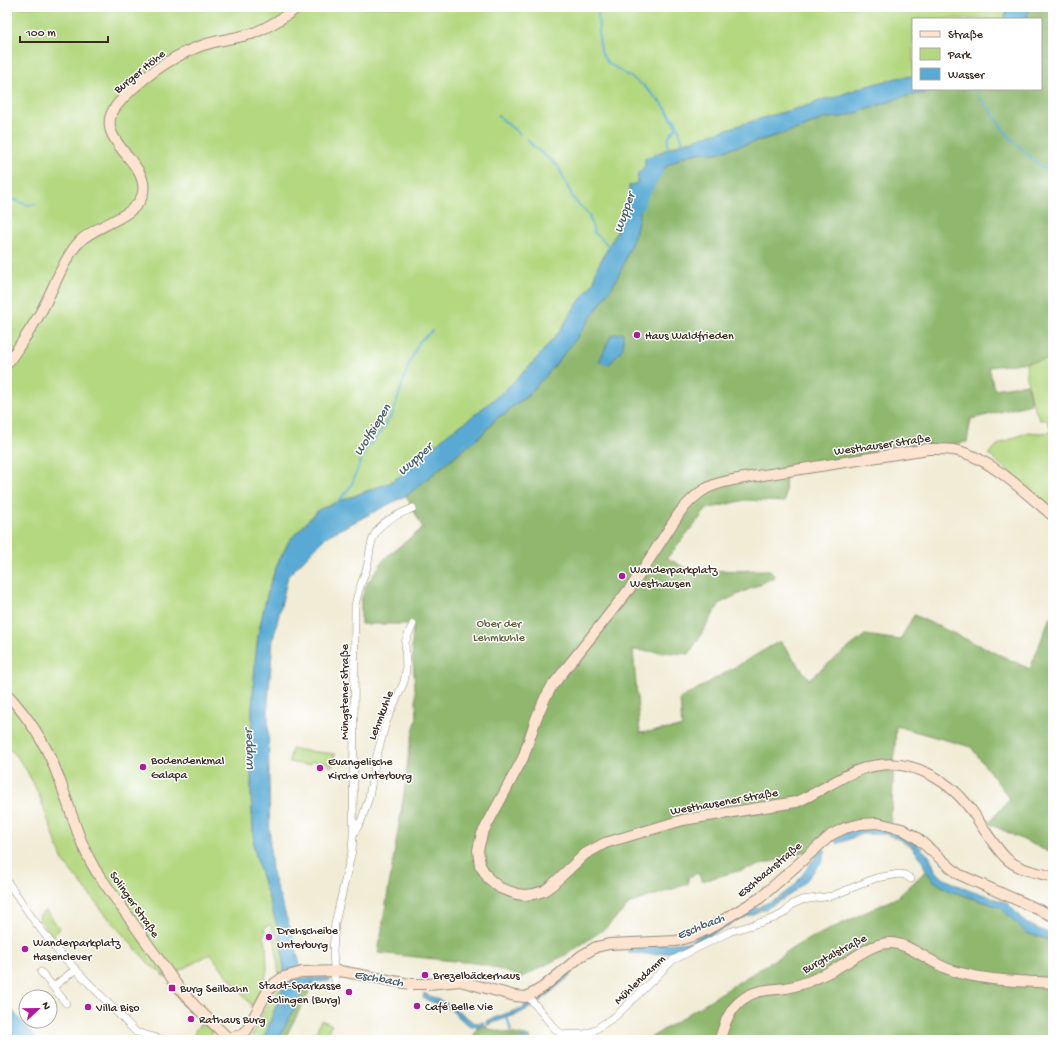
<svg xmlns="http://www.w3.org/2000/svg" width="1060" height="1047" font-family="'Gochi Hand',sans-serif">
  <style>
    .green { fill: #b4d880; stroke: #78814f }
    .forest { fill: #8fb86e; stroke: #657146 }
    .water { fill: #59aad4; stroke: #4a6a79 }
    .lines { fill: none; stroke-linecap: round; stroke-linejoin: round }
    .stream { stroke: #59aad4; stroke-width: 2 }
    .river { stroke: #59aad4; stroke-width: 11 }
    .minor-casing { stroke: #968b7a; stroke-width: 8 }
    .secondary-casing { stroke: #968b7a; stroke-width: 12 }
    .minor { stroke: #fff; stroke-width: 7 }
    .secondary { stroke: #fde4d1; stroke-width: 10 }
    .poi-dot { fill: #b5179e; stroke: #fff; stroke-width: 1.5 }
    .labels { text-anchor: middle; stroke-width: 3; stroke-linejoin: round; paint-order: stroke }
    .street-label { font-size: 12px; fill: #3b2a1e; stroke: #fff }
    .poi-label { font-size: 12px; fill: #3b2a1e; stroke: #fff; text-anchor: start }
    .park-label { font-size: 12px; fill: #5f5e3b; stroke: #fff }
    .water-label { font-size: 13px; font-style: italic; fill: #475d67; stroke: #fff }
  </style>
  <rect width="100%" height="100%" fill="#fff"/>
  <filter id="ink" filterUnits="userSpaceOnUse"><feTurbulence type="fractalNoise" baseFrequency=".025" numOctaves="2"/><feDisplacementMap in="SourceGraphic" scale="8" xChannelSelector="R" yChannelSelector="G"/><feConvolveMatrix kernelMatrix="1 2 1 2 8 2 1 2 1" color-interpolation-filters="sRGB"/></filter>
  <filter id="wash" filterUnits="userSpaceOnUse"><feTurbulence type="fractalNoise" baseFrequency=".012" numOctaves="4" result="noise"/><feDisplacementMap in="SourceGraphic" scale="16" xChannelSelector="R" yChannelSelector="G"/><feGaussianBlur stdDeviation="0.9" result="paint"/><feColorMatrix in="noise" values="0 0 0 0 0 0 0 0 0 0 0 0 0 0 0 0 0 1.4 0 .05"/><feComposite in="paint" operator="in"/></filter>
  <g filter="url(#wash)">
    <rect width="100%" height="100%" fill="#f1ecd6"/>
    <path class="green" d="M11,7H1008L1004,19H913V76L897,78L860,88L830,99H824L810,105L769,116L668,148L645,166L638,173L637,183L629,186V202L622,213L620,224L616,233L596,270L594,282L575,307L560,331L530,366L503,392L484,407L467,421L450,432L400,476L389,483L337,502L318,510L289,541L277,565L269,587L258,635L252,708L251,796L254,848L258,864L275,919L281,939L284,972L279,973L278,969V965L274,933L270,924L264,928L266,932L263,936L264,939L266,942L267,969L264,984L252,1006L210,954L170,976H163L160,971L151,966L110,920L63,861L39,795L27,771L15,754L7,747V21Z
      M1053,359V509L988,454L999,444L1028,432L1040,433L1052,432L1047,419L1040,420C1029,398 1027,387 1026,362Z
      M292,749L335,754L333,766H328L329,763L312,761L311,764H306V765L289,762Z
      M46,910L60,929L52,936L39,919L40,915Z
      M284,985L263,1040H248L252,1036C261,1018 268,997 284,985Z
      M321,1020L332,1025L322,1039L314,1037Z
      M203,1022L212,1031V1036L207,1040H192L196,1029Z"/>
    <path class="forest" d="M1030,7H1053V359L989,367L994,389L1027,384L1031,404L971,419L967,442L786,466L785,502L745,500L707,509L667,558L691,571L770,570L775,577L720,603L689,654L633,650L640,733L682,727L680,699L780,641L809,679L865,635L900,640L914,615L1030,669L1050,617L1053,618V854L988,823L1010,799L971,747L896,726L891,823L864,820L806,853L804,851L796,855L702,881L698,873L688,877V884L631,903L607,927L569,953L522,977L482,964L378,953L404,794L409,750L417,716L412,647L413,624H361V600L366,585L386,557L423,528L406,496L483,434L498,417L506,413L509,409L527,397L538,383L546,376L576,339L604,299L622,268L635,234L645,190L658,172L682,157L702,152L717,153L725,150L751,143L801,128L826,118L842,117L860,112L902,97L946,89H1041V19H1026Z
      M926,871L935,882L950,891L1000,907L1026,933L1053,941V1040H647L801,943L898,897Z
      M314,982L284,1040H278L305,987Z
      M486,1026L489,1029L530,1037L531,1040H472L477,1028Z"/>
    <path class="water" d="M1008,7H1030L1026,19H1004Z
      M913,76V89H946L902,97L860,112L842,117L826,118L801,128L751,143L725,150L717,153L702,152L682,157L658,172L645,190L635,234L622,268L614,284L576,339L546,376L539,383L526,397L509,409L507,413L498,417L475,441L464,448L409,494L327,536L288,576L273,640L268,701L270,849L273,877L293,937L301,968L302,978L330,977V981L314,982L305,987L278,1040H263L284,985L279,973L284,971L281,939L275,919L258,864L254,848L251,796L252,708L255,661L258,635L264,607L269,587L277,565L289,541L318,510L337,502L389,483L400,476L450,432L467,421L484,407L503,392L530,366L560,331L575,307L594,282L596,270L616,233L620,224L622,213L629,202V186L637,183L638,173L645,166V158L689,141L769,116L810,105L824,99H830L860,88L897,78Z
      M623,333V348L609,365L599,362L611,335Z
      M863,828H878L893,830L905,836L918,845L930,857L935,870L943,878L957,885L1007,903L1027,924L1053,935V941L1026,933L1000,907L950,891L935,882L926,871L921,858L910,845L896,838L886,834H862L837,844L834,838L850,831Z
      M822,848L826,851L823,855V860L805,882L791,894L762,911L760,906L777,899L794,886Z
      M759,907L760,911L736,921L693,945L692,940L750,909Z
      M690,942L691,946C667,955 654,955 629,953L628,946Z
      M568,971L571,975L537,1004L533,998Z
      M424,993L450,1005L473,1022L476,1023L483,1022L484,1026C468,1031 461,1017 449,1009C441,1005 431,1002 423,998Z
      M529,1001L533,1006L518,1014L487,1025L486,1021L522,1008Z
      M7,1004L10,1008L38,1040H16L7,1030Z"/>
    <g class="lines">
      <path class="stream" d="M598,7L599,39L602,54L608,63L643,85L663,105L678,125L683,144
        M977,89L978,93
        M980,98C991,109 998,124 1008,135C1022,151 1039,163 1053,178
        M667,110C668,117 675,121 676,128C669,135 666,140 669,149
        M498,116L520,134
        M527,139L534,147L558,166L574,200L589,215L594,232L611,248
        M7,197L28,205L36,204
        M7,215L10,216
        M337,503L351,486L364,452L378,435L393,413L408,366L419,342L432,331
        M507,1017L511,1031
        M521,1037L528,1040"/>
      <path class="river" d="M638,206L640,200L658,170"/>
    </g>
  </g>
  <g filter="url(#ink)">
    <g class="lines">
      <g class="minor-casing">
        <path id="minor" d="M353,835L362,819L369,797L376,759L386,722L404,682L406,670L405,642L413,624
          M7,881L33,919L56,949L133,1029L136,1032L164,1040
          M41,972L66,1003
          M335,982L333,951L335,923L352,851L353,836L355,606C357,592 363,580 367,567C369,560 369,553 371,545C376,522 393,517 413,508
          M53,987L76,969
          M528,996L556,1030L562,1034H584L593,1031L617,1015L673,960L729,932L775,918L784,913L793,904L802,900L832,896L876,878L899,874L905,875L911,879"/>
      </g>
      <g class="secondary-casing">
        <path id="secondary" d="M7,364C20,345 33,327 43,308C53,289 65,256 80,241C96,225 134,218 142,196C154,162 88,140 117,105C136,82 170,57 198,47C215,40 233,39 251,34C268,28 283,18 298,7
          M1053,516C1028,495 993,461 962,452C951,448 939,449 928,449L738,479C709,484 699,490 680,512L634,583L552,686L545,698L536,719L523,758L482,834L478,850L480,865L488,878L500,888L517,894L525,895L534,894L544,891L552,885L585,854L605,843L683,820L796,802C822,792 844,772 873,766C913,758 952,781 974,814C984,829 993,845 1006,858C1018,870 1037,872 1053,877
          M7,694C28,717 45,742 56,771C70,805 77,840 96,871L176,984L195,1006L228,1038L242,1035L247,1030L267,992L275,983L284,977L302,972L340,971L410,984H428L460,981L515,996L526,997L542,988L581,956L596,947L609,944L676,941L693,936L708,929L760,898L831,835L845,828L861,824L878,823L902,829L917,838L958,874L1053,916
          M720,1040C724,1024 729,1009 743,999C756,989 771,990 786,988C795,986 804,984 812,980C824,975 834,970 845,963C859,955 873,943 891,943C911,944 931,964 951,970C982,981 1020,981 1053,983"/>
      </g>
      <use href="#minor" class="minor"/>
      <use href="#secondary" class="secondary"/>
    </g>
  </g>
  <g class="poi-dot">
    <circle cx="637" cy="335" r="4"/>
    <circle cx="622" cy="576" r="4"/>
    <circle cx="143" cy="767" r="4"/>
    <circle cx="320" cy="768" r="4"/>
    <circle cx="269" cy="937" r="4"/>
    <circle cx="25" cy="949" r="4"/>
    <circle cx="425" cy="975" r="4"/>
    <rect x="168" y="984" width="8" height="8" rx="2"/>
    <circle cx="349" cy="992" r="4"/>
    <circle cx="417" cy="1006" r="4"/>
    <circle cx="88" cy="1007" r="4"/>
    <circle cx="191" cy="1019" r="4"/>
  </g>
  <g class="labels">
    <g class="street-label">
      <text transform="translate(139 71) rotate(-39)" y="4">Burger Höhe</text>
      <text transform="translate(882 444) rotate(-8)" y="4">Westhauser Straße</text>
      <text transform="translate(344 692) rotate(-90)" y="4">Müngstener Straße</text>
      <text transform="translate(380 715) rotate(-69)" y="4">Lehmkuhle</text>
      <text transform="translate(724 801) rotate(-10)" y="4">Westhausener Straße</text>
      <text transform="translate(769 869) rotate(-40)" y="4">Eschbachstraße</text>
      <text transform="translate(135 904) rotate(55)" y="4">Solinger Straße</text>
      <text transform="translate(834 953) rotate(-28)" y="4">Burgtalstraße</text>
      <text transform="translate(639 979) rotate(-44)" y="4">Mühlendamm</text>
    </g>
    <g class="poi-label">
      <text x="645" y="339">Haus Waldfrieden</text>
      <text x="630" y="573">Wanderparkplatz<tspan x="630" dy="14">Westhausen</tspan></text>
      <text x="151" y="764">Bodendenkmal<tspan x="151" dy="14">Galapa</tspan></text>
      <text x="328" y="765">Evangelische<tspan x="328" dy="14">Kirche Unterburg</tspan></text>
      <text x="277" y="934">Drehscheibe<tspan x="277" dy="14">Unterburg</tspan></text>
      <text x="33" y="946">Wanderparkplatz<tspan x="33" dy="14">Hasenclever</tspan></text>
      <text x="433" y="979">Brezelbäckerhaus</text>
      <text x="341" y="989" text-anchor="end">Stadt-Sparkasse<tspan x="341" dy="14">Solingen (Burg)</tspan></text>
      <text x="180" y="992">Burg Seilbahn</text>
      <text x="425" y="1010">Café Belle Vie</text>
      <text x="96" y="1011">Villa Biso</text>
      <text x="199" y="1023">Rathaus Burg</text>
    </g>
    <g class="park-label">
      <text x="499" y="627">Ober der<tspan x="499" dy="14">Lehmkuhle</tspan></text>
    </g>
    <g class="water-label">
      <text transform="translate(623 212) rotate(-71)" y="5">Wupper</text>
      <text transform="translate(371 429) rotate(-58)" y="5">Wolfsiepen</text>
      <text transform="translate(414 458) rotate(-42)" y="5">Wupper</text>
      <text transform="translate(247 750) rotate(-92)" y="5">Wupper</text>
      <text transform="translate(700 925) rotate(-22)" y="5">Eschbach</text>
      <text transform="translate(379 977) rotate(10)" y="5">Eschbach</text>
    </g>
  </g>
  <rect width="1060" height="1047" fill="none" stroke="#fff" stroke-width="24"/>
  <rect x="912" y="18" width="130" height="72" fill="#ffffff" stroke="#b1aaa5"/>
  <rect x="920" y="31" width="20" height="6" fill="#fde4d1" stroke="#b1aaa5"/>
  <text x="948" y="38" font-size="12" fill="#3b2a1e">Straße</text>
  <rect x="920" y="48" width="20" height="12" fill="#b4d880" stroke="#b1aaa5"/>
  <text x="948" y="58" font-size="12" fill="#3b2a1e">Park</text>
  <rect x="920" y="68" width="20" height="12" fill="#59aad4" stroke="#b1aaa5"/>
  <text x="948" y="78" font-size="12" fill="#3b2a1e">Wasser</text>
  <g transform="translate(38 1009) rotate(68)"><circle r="19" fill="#ffffff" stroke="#b1aaa5"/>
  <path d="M0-3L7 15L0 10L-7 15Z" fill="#b5179e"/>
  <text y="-6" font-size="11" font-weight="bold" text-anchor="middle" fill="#3b2a1e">N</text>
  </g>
  <path d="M20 36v6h88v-6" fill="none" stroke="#3b2a1e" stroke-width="2"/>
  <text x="26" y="36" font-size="12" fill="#3b2a1e" stroke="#ffffff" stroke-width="3" paint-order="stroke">100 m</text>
</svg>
